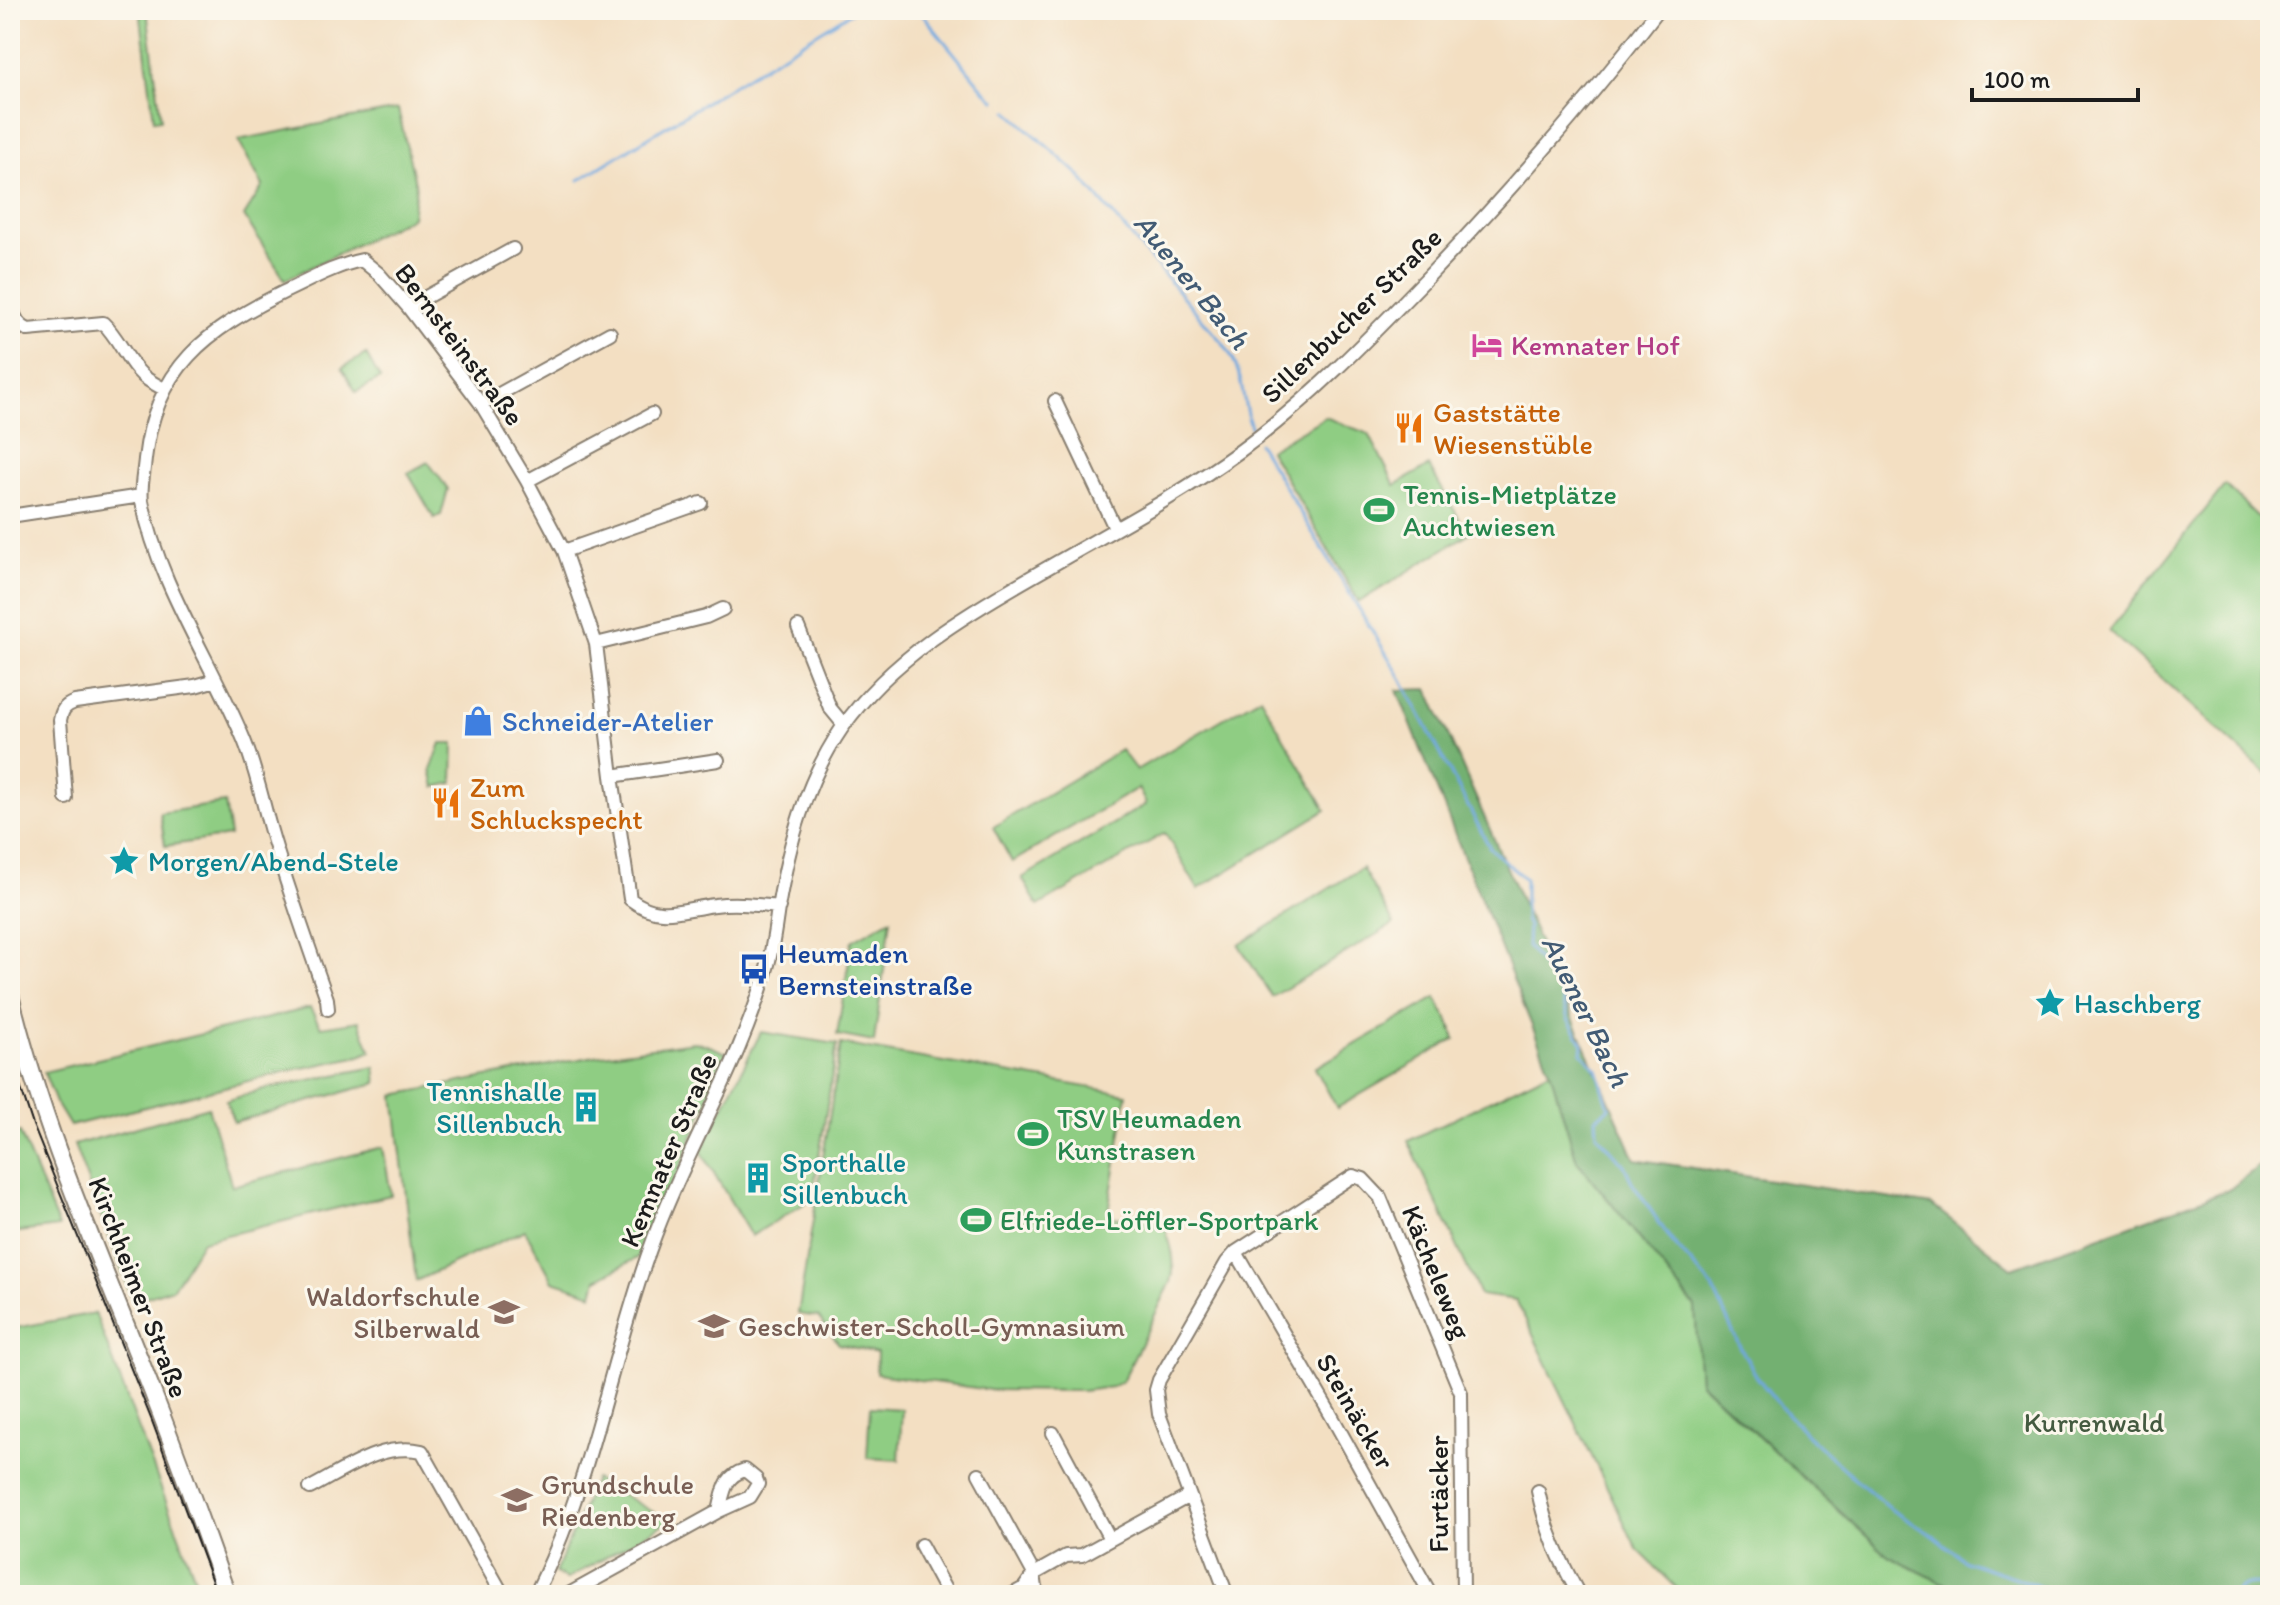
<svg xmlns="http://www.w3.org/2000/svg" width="2280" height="1605" font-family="Itim,sans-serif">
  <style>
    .green { fill: #8fcd83; stroke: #567450; stroke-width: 2 }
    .forest { fill: #73b071; stroke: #486646; stroke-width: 2 }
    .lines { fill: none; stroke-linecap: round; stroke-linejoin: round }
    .stream { stroke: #70a8df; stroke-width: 3 }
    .minor-casing { stroke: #887e6f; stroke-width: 16 }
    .major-casing { stroke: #887e6f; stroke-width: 20 }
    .minor { stroke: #fff; stroke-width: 12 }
    .major { stroke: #fff; stroke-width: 16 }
    .tram { stroke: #1c1c1c; stroke-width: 2 }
    .labels { text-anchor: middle; stroke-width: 6; stroke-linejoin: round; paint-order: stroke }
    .street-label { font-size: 28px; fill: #1c1c1c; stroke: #fbf7ec }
    .hotel-label { font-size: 28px; fill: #b23c85; stroke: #fbf7ec; text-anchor: start }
    .food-label { font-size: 28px; fill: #c56008; stroke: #fbf7ec; text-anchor: start }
    .leisure-label { font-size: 28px; fill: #27864d; stroke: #fbf7ec; text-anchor: start }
    .shop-label { font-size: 28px; fill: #366cbe; stroke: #fbf7ec; text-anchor: start }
    .culture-label { font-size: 28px; fill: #0d838f; stroke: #fbf7ec; text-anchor: start }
    .transit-label { font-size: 28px; fill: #164399; stroke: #fbf7ec; text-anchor: start }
    .education-label { font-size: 28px; fill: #785e54; stroke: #fbf7ec; text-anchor: start }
    .park-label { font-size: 28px; fill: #445a40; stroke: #fbf7ec }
    .water-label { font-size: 30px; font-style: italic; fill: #425b74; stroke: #fbf7ec }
  </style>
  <rect width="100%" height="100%" fill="#fbf7ec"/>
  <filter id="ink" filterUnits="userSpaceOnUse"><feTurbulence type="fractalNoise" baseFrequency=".0125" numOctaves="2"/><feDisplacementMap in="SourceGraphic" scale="16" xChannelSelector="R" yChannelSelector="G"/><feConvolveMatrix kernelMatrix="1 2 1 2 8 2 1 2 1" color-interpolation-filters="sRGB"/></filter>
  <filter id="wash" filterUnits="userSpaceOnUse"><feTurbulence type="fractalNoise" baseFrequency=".006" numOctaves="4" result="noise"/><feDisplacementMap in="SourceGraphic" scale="32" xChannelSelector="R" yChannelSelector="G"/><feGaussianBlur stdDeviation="1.8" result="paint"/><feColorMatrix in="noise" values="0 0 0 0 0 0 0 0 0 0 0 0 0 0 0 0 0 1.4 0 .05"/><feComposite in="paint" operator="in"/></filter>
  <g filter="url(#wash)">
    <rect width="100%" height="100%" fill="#f3dfc2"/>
    <path class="green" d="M140,10H147L161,119L154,120Z
      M398,109L416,187L412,217L285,280L244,216L263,186L238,140Z
      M366,354L380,379L356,392L342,368Z
      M1325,417L1369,434L1395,485L1429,466L1468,534L1359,602L1269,450Z
      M428,462L448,489L441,515L434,518L408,473Z
      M2225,485L2270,529V777L2109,631Z
      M1260,697L1326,810L1198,889L1165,833L1038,906L1022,878L1146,804L1138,788L1012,862L993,827L1121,750L1136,770Z
      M441,743H454L453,783L435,787L431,770Z
      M225,803L230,836L165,846L160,813Z
      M1362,868L1394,924L1272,997L1239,945Z
      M891,919L874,1042L837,1035L852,941Z
      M1436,998L1451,1026L1455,1039L1337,1108L1315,1068Z
      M310,1008L321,1027L359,1021L371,1051L360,1056L284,1072L70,1126L56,1103L44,1072Z
      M761,1032L837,1044L812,1199L751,1236L701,1151Z
      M694,1042L707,1045L727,1053L645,1254L597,1279L593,1294L553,1281L525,1230L416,1281L394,1095L595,1056Z
      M841,1044L1127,1094L1108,1212L1114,1217L1163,1223C1171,1243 1177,1262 1171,1282L1126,1374L1123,1380L1112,1387L1082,1391L990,1390L876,1374L877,1353L839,1344L818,1317L798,1314Z
      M375,1067L377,1083L234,1122L226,1101L264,1089Z
      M1550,1071L1577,1161L1695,1307L1700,1383L1888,1556L1967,1595H1684L1637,1549L1516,1300L1480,1295L1408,1141Z
      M208,1107L232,1186L383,1147L391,1195L202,1241L173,1288L133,1301L74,1145Z
      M20,1133L59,1227L10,1233V1135Z
      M95,1313L201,1594V1595H10V1329Z
      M870,1407L902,1409L899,1460L867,1458Z
      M595,1479L669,1521L567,1579L555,1573Z"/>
    <path class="forest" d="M1428,689L1635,1159L1932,1205L2012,1268L2230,1189L2270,1157V1595H1967L1888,1556L1700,1382L1695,1307L1577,1161L1550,1071L1397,690Z"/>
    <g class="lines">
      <path class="stream" d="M919,10L984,90L996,101
        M1008,111L1078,174L1225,346C1248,378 1239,404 1255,436
        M579,180L855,10
        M1258,443L1401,678L1490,848L1525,879V920L1528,926L1527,946L1559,986L1568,1019L1583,1044L1582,1053L1597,1069L1609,1108L1596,1118L1597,1134L1624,1165L1633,1184L1671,1240L1713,1288L1737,1341L1757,1377L1780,1406L1806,1434L1845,1470L1893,1511L1934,1536L1965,1561L2034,1584L2058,1595
        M2234,1595C2243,1582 2255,1583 2270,1586"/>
    </g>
  </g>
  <g filter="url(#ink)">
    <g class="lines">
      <g class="minor-casing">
        <path id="minor" d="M10,291C12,307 12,322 28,330L103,323C119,338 126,360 142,375C148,381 157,385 164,389
          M408,307L513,249
          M1055,401L1115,528
          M481,404L610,333
          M527,481L652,414
          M10,516L141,496
          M564,551L701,503
          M798,627L830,708L844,725
          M596,644L706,617L723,609
          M612,776L718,760
          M66,798L60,720C62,710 64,706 75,702L195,686L216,680
          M328,1009L327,999C308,945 289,892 273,838C263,805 257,772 244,740C211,660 159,586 142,501C140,488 144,472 145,459C155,368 207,330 284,292C310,280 334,266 362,260L379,274L408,307L481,404L527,481L564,551L596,644L612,776L630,899C660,922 681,909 715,905C736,902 757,905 779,907
          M1236,1252L1331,1415L1431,1595
          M1053,1433L1110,1539
          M979,1474L1034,1574L1037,1595
          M310,1488C345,1470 381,1442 422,1451L503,1595
          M1538,1491C1547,1533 1559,1558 1579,1595
          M921,1545L948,1595
          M535,1595C591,1486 609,1363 650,1249C684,1153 740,1066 767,968C773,948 775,928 778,908C789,844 805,782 842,728C891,658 968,613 1040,572C1107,533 1177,497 1240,451C1308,401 1367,340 1426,279C1508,193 1586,104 1658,10
          M567,1595L719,1511L750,1497L758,1484L756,1479L745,1470C724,1476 724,1492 719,1511
          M1011,1595L1024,1588L1034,1574L1066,1556L1082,1555L1189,1496
          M1227,1595L1159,1414L1156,1390L1159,1380L1227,1262L1236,1252L1353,1176L1363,1179L1380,1197L1461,1393L1463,1595"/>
      </g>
      <g class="major-casing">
        <path id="major" d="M10,995C44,1135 104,1267 156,1401C181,1465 204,1530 227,1595"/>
      </g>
      <use href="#minor" class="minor"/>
      <use href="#major" class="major"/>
      <path class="tram" d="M10,1056L33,1125L152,1421L217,1595"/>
    </g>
  </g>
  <defs>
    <g id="hotel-bare" transform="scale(2.4)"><path d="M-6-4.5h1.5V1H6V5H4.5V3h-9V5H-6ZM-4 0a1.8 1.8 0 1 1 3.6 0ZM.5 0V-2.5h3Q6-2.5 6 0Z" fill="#d1479c" stroke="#fbf7ec" stroke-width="2.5" paint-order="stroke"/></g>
    <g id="restaurant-bare" transform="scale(2.4)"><path d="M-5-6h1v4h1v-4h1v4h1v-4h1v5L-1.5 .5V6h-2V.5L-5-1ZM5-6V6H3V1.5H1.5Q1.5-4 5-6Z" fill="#e8710a" stroke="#fbf7ec" stroke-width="2.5" paint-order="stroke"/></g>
    <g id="stadium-bare" transform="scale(2.4)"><path d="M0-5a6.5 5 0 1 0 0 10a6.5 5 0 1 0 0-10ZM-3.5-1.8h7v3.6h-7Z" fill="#2e9e5b" stroke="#fbf7ec" stroke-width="2.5" paint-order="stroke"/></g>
    <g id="shop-bare" transform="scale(2.4)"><path d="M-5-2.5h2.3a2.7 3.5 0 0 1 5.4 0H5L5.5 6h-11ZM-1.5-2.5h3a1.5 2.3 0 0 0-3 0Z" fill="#3f7fe0" stroke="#fbf7ec" stroke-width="2.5" paint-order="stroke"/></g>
    <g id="sight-bare" transform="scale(2.4)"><path d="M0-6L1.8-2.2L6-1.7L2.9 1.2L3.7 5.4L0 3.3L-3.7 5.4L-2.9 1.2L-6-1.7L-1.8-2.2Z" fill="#0f9aa8" stroke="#fbf7ec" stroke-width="2.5" paint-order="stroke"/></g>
    <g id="bus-bare" transform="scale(2.4)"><path d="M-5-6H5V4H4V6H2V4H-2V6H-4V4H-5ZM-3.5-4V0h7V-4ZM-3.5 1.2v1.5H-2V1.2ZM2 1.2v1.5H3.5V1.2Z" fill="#1a4fb4" stroke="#fbf7ec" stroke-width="2.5" paint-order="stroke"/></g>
    <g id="building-bare" transform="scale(2.4)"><path d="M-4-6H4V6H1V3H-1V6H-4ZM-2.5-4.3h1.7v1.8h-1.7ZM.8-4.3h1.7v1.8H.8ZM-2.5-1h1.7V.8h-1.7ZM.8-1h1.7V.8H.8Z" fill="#0f9aa8" stroke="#fbf7ec" stroke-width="2.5" paint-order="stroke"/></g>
    <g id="school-bare" transform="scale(2.4)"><path d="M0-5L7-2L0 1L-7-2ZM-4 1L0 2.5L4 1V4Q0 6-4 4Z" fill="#8d6e63" stroke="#fbf7ec" stroke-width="2.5" paint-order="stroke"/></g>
  </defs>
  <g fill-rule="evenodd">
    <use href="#hotel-bare" x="1487" y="345"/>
    <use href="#restaurant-bare" x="1409" y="428"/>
    <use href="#stadium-bare" x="1379" y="510"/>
    <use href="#shop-bare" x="478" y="721"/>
    <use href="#restaurant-bare" x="446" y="803"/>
    <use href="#sight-bare" x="124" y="861"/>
    <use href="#bus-bare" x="754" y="969"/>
    <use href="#sight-bare" x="2050" y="1003"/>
    <use href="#building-bare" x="586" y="1107"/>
    <use href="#stadium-bare" x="1033" y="1134"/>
    <use href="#building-bare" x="758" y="1178"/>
    <use href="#stadium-bare" x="976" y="1220"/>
    <use href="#school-bare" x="504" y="1312"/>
    <use href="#school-bare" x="714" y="1326"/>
    <use href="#school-bare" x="517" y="1500"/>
  </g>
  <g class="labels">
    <g class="street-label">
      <text transform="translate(1351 315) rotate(-44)" y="10">Sillenbucher Straße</text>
      <text transform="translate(460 344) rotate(53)" y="10">Bernsteinstraße</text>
      <text transform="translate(668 1150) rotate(-67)" y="10">Kemnater Straße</text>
      <text transform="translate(1437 1272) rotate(68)" y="10">Kächeleweg</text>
      <text transform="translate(139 1287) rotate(69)" y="10">Kirchheimer Straße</text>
      <text transform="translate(1356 1411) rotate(60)" y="10">Steinäcker</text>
      <text transform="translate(1438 1494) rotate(-90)" y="10">Furtäcker</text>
    </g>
    <g class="hotel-label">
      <text x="1511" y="355">Kemnater Hof</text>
    </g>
    <g class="food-label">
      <text x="1433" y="422">Gaststätte<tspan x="1433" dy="32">Wiesenstüble</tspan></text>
      <text x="470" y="797">Zum<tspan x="470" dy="32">Schluckspecht</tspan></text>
    </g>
    <g class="leisure-label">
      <text x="1403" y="504">Tennis-Mietplätze<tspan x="1403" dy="32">Auchtwiesen</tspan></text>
      <text x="1057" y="1128">TSV Heumaden<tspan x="1057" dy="32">Kunstrasen</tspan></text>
      <text x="1000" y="1230">Elfriede-Löffler-Sportpark</text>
    </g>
    <g class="shop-label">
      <text x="502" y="731">Schneider-Atelier</text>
    </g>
    <g class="culture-label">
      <text x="148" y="871">Morgen/Abend-Stele</text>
      <text x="2074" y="1013">Haschberg</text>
      <text x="562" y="1101" text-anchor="end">Tennishalle<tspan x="562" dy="32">Sillenbuch</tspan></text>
      <text x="782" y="1172">Sporthalle<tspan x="782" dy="32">Sillenbuch</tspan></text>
    </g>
    <g class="transit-label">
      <text x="778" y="963">Heumaden<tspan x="778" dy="32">Bernsteinstraße</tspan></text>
    </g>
    <g class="education-label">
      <text x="480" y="1306" text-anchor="end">Waldorfschule<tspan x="480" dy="32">Silberwald</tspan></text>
      <text x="738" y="1336">Geschwister-Scholl-Gymnasium</text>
      <text x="541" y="1494">Grundschule<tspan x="541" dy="32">Riedenberg</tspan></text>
    </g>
    <g class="park-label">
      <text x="2094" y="1432">Kurrenwald</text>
    </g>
    <g class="water-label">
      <text transform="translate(1192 281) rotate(51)" y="10">Auener Bach</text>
      <text transform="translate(1586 1011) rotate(64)" y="10">Auener Bach</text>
    </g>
  </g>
  <rect width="2280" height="1605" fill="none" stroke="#fbf7ec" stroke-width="40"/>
  <path d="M1972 88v12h166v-12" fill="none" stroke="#1c1c1c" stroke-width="4"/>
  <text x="1984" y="88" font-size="24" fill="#1c1c1c" stroke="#fbf7ec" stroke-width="6" paint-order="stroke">100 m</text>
</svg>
